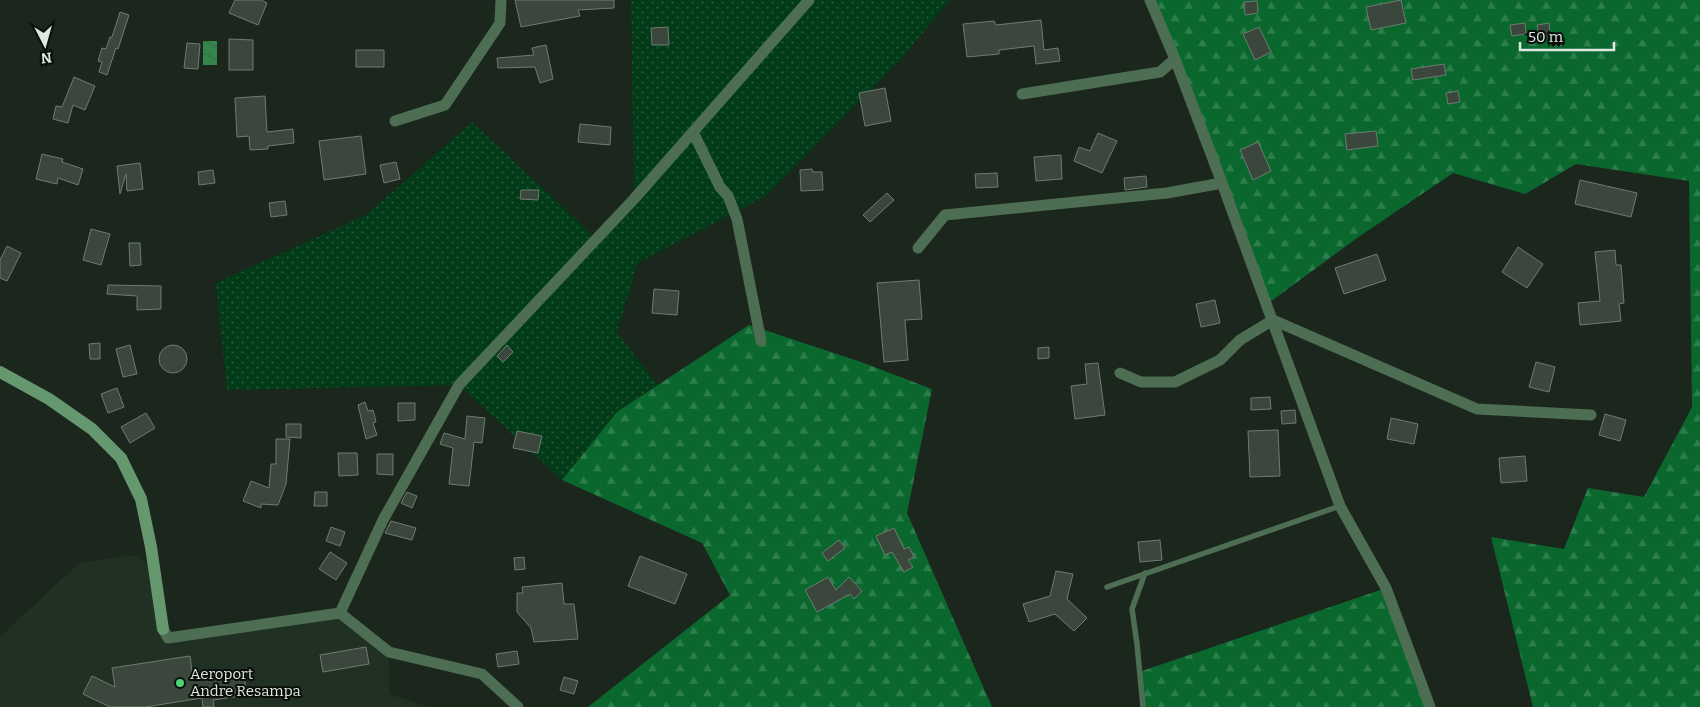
<svg xmlns="http://www.w3.org/2000/svg" width="1700" height="707" font-family="Bitter,serif">
  <style>
    .built { fill: #203124 }
    .grass { fill: url(#grass-dots) }
    .forest { fill: url(#forest-firs) }
    .water { fill: url(#water-waves) }
    .building { fill: #3b473d; stroke: #6e7c70 }
    .lines { fill: none; stroke-linecap: round; stroke-linejoin: round }
    .lane { stroke: #4e6e54; stroke-width: 5.5 }
    .street { stroke: #4e6e54; stroke-width: 11 }
    .secondary { stroke: #65986f; stroke-width: 12 }
    .poi-dot { fill: #4ed675; stroke: #090e0a; stroke-width: 2 }
    .labels { text-anchor: middle; stroke-width: 4; stroke-linejoin: round; paint-order: stroke }
    .poi-label { font-size: 15px; fill: #e1e8e2; stroke: #090e0a; text-anchor: start }
  </style>
  <defs>
    <pattern id="grass-dots" width="8" height="8" patternUnits="userSpaceOnUse" patternTransform="scale(1.25)"><rect width="8" height="8" fill="#023b17"/><path d="M2 2h.1M6 6h.1" fill="none" stroke="#275738" stroke-width="1.8" stroke-linecap="round"/></pattern>
    <pattern id="forest-firs" width="22" height="20" patternUnits="userSpaceOnUse" patternTransform="scale(1.25)"><rect width="22" height="20" fill="#0a682e"/><path d="M5 1l3.5 6h-7zM16 11l3.5 6h-7z" fill="#2d7e4c"/></pattern>
    <pattern id="water-waves" width="16" height="10" patternUnits="userSpaceOnUse" patternTransform="scale(1.25)"><rect width="16" height="10" fill="#34864a"/><path d="M0 5q4-4 8 0t8 0" fill="none" stroke="#3a6c48"/></pattern>
  </defs>
  <rect width="100%" height="100%" fill="#1b261d"/>
  <path class="built" d="M135,555L150,565L168,638L340,613L389,652V694L428,707H0V637L79,563Z"/>
  <path class="grass" d="M631,0H950L903,57L766,196L638,263L617,332L658,385L617,412L562,480L459,385L227,390L216,283L366,215L472,122L597,239L634,199Z"/>
  <path class="forest" d="M1150,0H1700V707H1533L1491,537L1564,549L1588,488L1644,497L1692,407L1689,181L1576,164L1525,194L1453,173L1357,238L1266,305Z
    M749,325L861,362L932,389L907,513L992,707H588L730,595L702,543L562,480L617,412Z
    M1386,588L1430,707H1144L1139,672Z"/>
  <path class="water" d="M203,41H217V65H203Z"/>
  <path class="building" d="M235,0H261L267,3L258,25L229,13Z
    M515,0H614V8L578,10L580,16L521,27Z
    M1401,0L1406,23L1371,30L1366,7Z
    M1257,1L1258,13L1245,15L1244,2Z
    M120,12L129,15L118,49L116,48L107,75L99,72L102,62L98,61L102,48L106,49L110,37H112Z
    M1041,20L1044,50L1058,48L1060,61L1036,64L1034,46L999,50V54L967,57L963,24L994,21L996,25Z
    M1525,23L1526,34L1512,36L1510,25Z
    M1549,23L1550,35L1539,36L1537,25Z
    M668,27L669,45H652L651,28Z
    M1259,27L1271,52L1255,60L1243,34Z
    M229,39L253,40V70H229Z
    M187,43L200,44L198,69L184,68Z
    M546,45L553,79L540,83L535,67L498,68L497,58L534,55L532,48Z
    M356,50H384V67H356Z
    M1444,64L1446,75L1413,80L1411,69Z
    M74,77L95,86L85,110L73,105L68,123L53,119L56,106L62,107Z
    M885,88L891,121L865,126L859,93Z
    M1458,91L1460,102L1448,104L1446,93Z
    M265,96L267,132L293,129L294,143L268,146V149L250,150L249,136L237,137L235,98Z
    M580,124L611,127L610,145L578,142Z
    M1376,131L1378,146L1347,150L1345,134Z
    M1098,133L1117,141L1102,173L1074,161L1079,147L1090,151Z
    M361,136L366,174L324,180L319,141Z
    M1258,142L1271,171L1253,180L1240,150Z
    M42,154L63,159L62,162L83,169L78,185L58,178L57,184L36,179Z
    M1061,155L1062,179L1036,181L1034,157Z
    M396,162L400,179L384,183L380,165Z
    M140,163L143,189L127,191L126,174L120,194L117,166Z
    M812,169L813,172H822L823,190L801,191L800,170Z
    M213,170L215,183L199,185L198,172Z
    M997,173L998,187L976,188L975,174Z
    M1146,176L1147,187L1125,190L1124,178Z
    M1580,180L1637,193L1631,217L1575,204Z
    M521,190H539L538,200L520,199Z
    M887,193L894,200L870,222L863,215Z
    M285,201L287,215L271,217L269,203Z
    M91,229L110,234L101,265L83,260Z
    M129,243H140L141,265L130,266Z
    M7,246L21,253L7,281L0,278V260Z
    M1518,247L1543,264L1527,288L1502,272Z
    M1615,250L1616,265H1621L1622,277L1624,303L1619,304L1621,321L1580,325L1578,303L1600,301L1595,252Z
    M1377,254L1386,280L1344,294L1335,268Z
    M919,280L922,319L905,320L908,360L884,362L877,283Z
    M108,285L161,286V309L137,310V296L107,294Z
    M654,289L679,291L677,315L652,313Z
    M1215,300L1220,323L1201,327L1196,304Z
    M100,343V359H90L89,344Z
    M130,345L137,374L123,377L116,349Z
    M507,345L513,352L503,362L497,356Z
    M159 359a14 14 0 1 1 28 0a14 14 0 1 1-28 0Z
    M1049,347V358L1038,359V348Z
    M1536,362L1555,367L1549,392L1529,387Z
    M1098,363L1105,415L1075,419L1071,386L1087,384L1085,364Z
    M117,388L124,407L108,413L101,394Z
    M1270,397L1271,409L1251,410V398Z
    M365,402L368,411L373,410L376,422L373,423L377,435L366,439L358,405Z
    M398,403H415V420L398,421Z
    M1295,410L1296,423L1282,424L1281,411Z
    M146,413L155,428L130,443L121,427Z
    M1605,414L1626,420L1620,441L1599,435Z
    M467,416L485,418L482,443L474,442L469,486L449,484L453,448L440,444L444,433L465,439Z
    M1391,418L1418,424L1414,444L1387,439Z
    M286,424H301V438L286,437Z
    M1278,430L1280,476L1250,477L1248,431Z
    M517,431L542,436L538,453L513,448Z
    M276,439H290L286,484L278,505L261,504V508L243,501L251,481L269,488L271,464H276Z
    M338,453H357L358,475L339,476Z
    M377,454H393V475L377,474Z
    M1525,456L1527,481L1501,483L1499,458Z
    M315,492H327V506H314Z
    M407,492L417,496L412,508L401,503Z
    M391,521L416,528L412,540L385,533Z
    M331,527L345,532L340,546L326,541Z
    M894,528L904,549L909,547L914,557L908,560L913,567L904,572L892,552L885,555L876,536Z
    M839,540L845,548L828,561L822,553Z
    M1160,540L1162,560L1140,562L1138,542Z
    M330,552L347,563L336,580L319,569Z
    M640,556L687,574L675,604L628,586Z
    M524,557L525,569L515,570L514,558Z
    M1056,571L1073,574L1067,599L1087,618L1074,631L1055,614L1029,622L1023,604L1050,596Z
    M828,577L836,590L849,577L862,591L854,599L850,594L817,612L805,590Z
    M562,583L564,604H574L578,639L534,642L531,628L517,612V593H523L522,587Z
    M366,647L369,664L323,672L320,655Z
    M517,651L519,664L498,667L496,654Z
    M190,656L193,679L243,671L247,695L213,700L214,707H203L202,698L145,707H110L83,694L92,676L115,687L112,668Z
    M564,677L578,681L574,694L560,690Z"/>
  <g class="lines">
    <path class="lane" d="M1107,587L1340,506
      M1143,707L1137,644L1132,609L1145,573"/>
    <path class="street" d="M1150,0L1175,59L1222,183L1340,506L1386,588L1430,707
      M1022,94L1160,72L1175,59
      M395,121L445,105L500,23L501,0
      M693,132L720,187L728,196L737,219L761,341
      M918,248L945,215L1167,193L1222,183
      M1120,373L1141,382H1175L1220,360L1240,340L1273,320L1477,409L1591,415
      M340,613L389,652L482,674L518,707
      M163,629L168,638L340,613L383,520L459,385L634,199L809,0"/>
    <path class="secondary" d="M0,372L49,399L92,429L121,458L141,499L151,547L163,629"/>
  </g>
  <circle class="poi-dot" cx="180" cy="683" r="5"/>
  <g class="labels">
    <g class="poi-label">
      <text x="190" y="679">Aeroport<tspan x="190" dy="17">Andre Resampa</tspan></text>
    </g>
  </g>
  <g transform="translate(45 45) rotate(174)" stroke="#090e0a" stroke-width="4" paint-order="stroke">
  <path d="M0-4L9 19L0 12L-9 19Z" fill="#e1e8e2"/>
  <text y="-8" font-size="14" font-weight="bold" text-anchor="middle" fill="#e1e8e2">N</text>
  </g>
  <path d="M1520 42v8h94v-8" fill="none" stroke="#e1e8e2" stroke-width="2.5"/>
  <text x="1528" y="42" font-size="15" fill="#e1e8e2" stroke="#090e0a" stroke-width="4" paint-order="stroke">50 m</text>
</svg>
